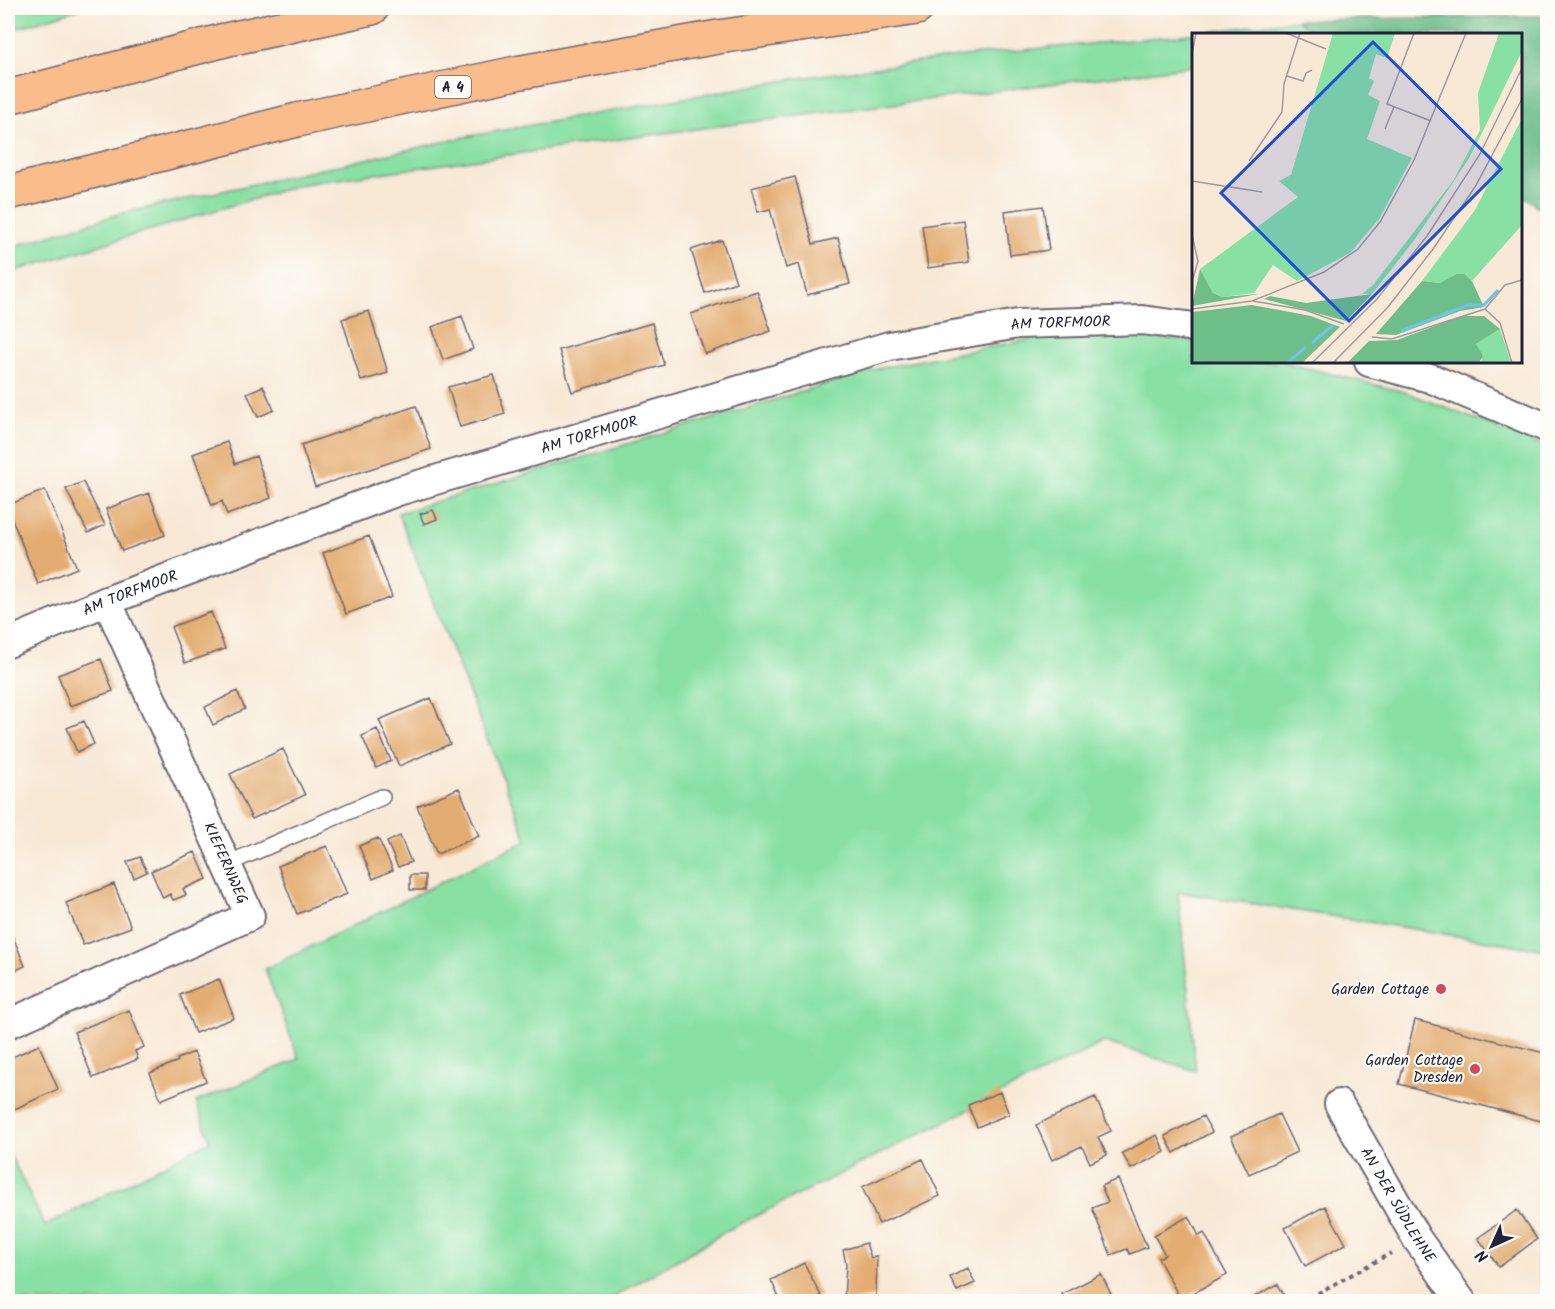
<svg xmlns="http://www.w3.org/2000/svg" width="1555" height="1309" font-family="Kalam,sans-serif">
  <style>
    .green { fill: #88e0a4; stroke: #558170; stroke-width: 1.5 }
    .forest { fill: #6ebe8a; stroke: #487062; stroke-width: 1.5 }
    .building { fill: #e3ac6f }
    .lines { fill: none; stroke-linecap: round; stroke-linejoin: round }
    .lane-casing { stroke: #6d6872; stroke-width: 18 }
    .street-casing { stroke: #6d6872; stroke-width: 32 }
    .highway-casing { stroke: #6d6872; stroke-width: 36 }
    .path { stroke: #6d6872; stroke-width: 4; stroke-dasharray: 4.5 4.5; stroke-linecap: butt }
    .lane { stroke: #fff; stroke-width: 15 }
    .street { stroke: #fff; stroke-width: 28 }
    .highway { stroke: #fabc8b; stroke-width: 33 }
    .poi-dot { fill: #d1495b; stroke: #fdfcf7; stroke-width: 2 }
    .labels { text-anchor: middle; stroke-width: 4.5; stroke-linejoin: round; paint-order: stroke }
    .shield { fill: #fdfcf7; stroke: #646373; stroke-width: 1.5 }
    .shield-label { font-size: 14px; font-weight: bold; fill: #22223b }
    .street-label { font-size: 15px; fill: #22223b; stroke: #fdfcf7 }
    .poi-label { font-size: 15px; fill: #22223b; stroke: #fdfcf7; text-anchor: end }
    .inset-river { fill: none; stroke: #70c2eb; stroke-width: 3 }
    .inset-road { fill: none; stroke: #a29999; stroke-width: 1.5 }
    .view { fill: #1d4ed8; fill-opacity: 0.15; stroke: #1d4ed8; stroke-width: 3 }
    .inset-edge { fill: none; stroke: #22223b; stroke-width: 3 }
  </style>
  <rect width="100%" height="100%" fill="#fdfcf7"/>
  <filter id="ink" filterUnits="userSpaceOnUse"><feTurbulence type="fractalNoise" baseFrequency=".0167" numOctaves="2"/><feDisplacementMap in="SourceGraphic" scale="12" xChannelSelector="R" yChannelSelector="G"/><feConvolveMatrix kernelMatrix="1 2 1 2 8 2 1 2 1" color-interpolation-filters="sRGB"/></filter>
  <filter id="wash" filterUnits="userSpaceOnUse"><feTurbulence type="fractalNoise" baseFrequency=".008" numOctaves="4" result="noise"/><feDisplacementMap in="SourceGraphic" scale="24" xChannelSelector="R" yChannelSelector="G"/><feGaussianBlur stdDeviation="1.35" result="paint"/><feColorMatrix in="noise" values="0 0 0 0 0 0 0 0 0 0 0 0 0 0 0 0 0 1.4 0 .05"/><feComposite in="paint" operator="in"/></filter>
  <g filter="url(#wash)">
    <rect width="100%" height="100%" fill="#f8e9d7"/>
    <path class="green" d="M8,8H82L8,31Z
      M1298,20L1314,34H1194L1193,66L664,133L303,184L8,273V248L119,214L470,136L798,78L980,54L1174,36Z
      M1052,335L1193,340L1194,362H1283L1405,392L1547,447V950L1178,892L1196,1071L1104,1042L730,1229L607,1301L8,1302V1158L11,1156L45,1226L210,1141L196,1102L299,1059L265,969L527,840L398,513L880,368Z"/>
    <path class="forest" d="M1547,16V214L1521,194L1520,34H1314L1298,20Z"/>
    <g id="blocks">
      <path class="building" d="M795,177L813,244L838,238L850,284L807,295L799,264L786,268L770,209L758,212L751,188Z
        M1043,206L1049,250L1010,255L1005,211Z
        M963,220L969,262L928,268L922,226Z
        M722,240L736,282L705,293L691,250Z
        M757,291L771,331L705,354L691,314Z
        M369,311L388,373L361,381L342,319Z
        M462,316L473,349L443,360L432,327Z
        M652,323L664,365L572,392L559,350Z
        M494,375L505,414L460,427L448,387Z
        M263,386L274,410L258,417L247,393Z
        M416,406L431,449L315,487L301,445Z
        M227,442L235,464L256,456L271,498L227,515L222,501L212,505L193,454Z
        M83,482L105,525L88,533L66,489Z
        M45,490L77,568L38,584L8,509V505Z
        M149,493L165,535L122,551L106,509Z
        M433,510L437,519L424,524L420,514Z
        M369,536L392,597L346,614L323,553Z
        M211,612L225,649L185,663L171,627Z
        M101,659L113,691L70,706L58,675Z
        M237,691L245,709L213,725L205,707Z
        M431,698L450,744L399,766L379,720Z
        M84,721L94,744L77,752L67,728Z
        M377,729L391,761L376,768L362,736Z
        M283,749L305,795L252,819L230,774Z
        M459,788L479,836L437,854L417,806Z
        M400,836L411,862L398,867L387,842Z
        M378,838L393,870L373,879L359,846Z
        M327,846L347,894L297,914L278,866Z
        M195,852L207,879L183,889L186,895L173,900L170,894L163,898L151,871Z
        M140,857L147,872L134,878L127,862Z
        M410,875H425V890H410Z
        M114,884L131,927L83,945L66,903Z
        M8,925L25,966L8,974Z
        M219,979L234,1018L195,1033L180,995Z
        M129,1010L144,1047L135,1051L138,1059L93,1078L74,1032Z
        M1415,1020L1548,1054V1114L1545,1122L1399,1084Z
        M39,1045L58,1089L8,1112V1059Z
        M194,1052L206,1081L161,1100L150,1073L178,1061L177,1059Z
        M1000,1092L1009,1114L977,1127L968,1105Z
        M1095,1097L1111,1131L1098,1137L1107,1155L1090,1163L1082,1146L1052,1160L1036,1125Z
        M1279,1114L1297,1152L1249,1174L1231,1136Z
        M1203,1116L1212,1132L1174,1153L1165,1136Z
        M1157,1135L1165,1152L1131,1169L1122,1153Z
        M923,1159L940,1196L879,1224L862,1187Z
        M1118,1179L1147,1247L1130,1254L1127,1249L1111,1255L1092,1208L1108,1202L1101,1186Z
        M1325,1206L1346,1244L1305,1266L1285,1228Z
        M1517,1210L1537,1239L1499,1267L1478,1238Z
        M1189,1216L1199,1236L1204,1233L1227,1275L1181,1300L1158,1258L1165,1255L1154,1235Z
        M866,1243L871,1258L877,1256L876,1297L844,1302L846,1264L843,1250Z
        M804,1263L821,1296L810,1302H781L771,1280Z
        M968,1268L975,1283L957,1291L950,1277Z
        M1101,1274L1115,1302H1066L1062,1294Z
        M1278,1284L1285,1297L1278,1302H1257L1254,1297Z"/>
    </g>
  </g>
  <g filter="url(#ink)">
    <use href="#blocks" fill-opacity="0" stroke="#6d6872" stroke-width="1.5"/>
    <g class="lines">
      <g class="lane-casing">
        <path id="lane" d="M227,864L382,797"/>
      </g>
      <g class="street-casing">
        <g id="street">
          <path d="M1369,362L1430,378L1548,428"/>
          <path id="s1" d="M8,643L107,601L398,491L889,346L1018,324L1142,320L1194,327"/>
          <path d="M8,1024L250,916L107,601"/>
          <path id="s2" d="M1339,1104L1417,1239L1462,1302"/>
        </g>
      </g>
      <g class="highway-casing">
        <path id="highway" d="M8,97L225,40L372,8
          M8,193L297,120L516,73L718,37L917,8"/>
      </g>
      <path class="path" d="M1302,1302L1391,1253"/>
      <use href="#lane" class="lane"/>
      <use href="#street" class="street"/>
      <use href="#highway" class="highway"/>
    </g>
  </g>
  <g class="poi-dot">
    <circle cx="1441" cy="989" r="6"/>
    <circle cx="1475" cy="1069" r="6"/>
  </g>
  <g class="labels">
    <rect class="shield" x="435" y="76" width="36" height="22" rx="4.5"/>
    <g class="shield-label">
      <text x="453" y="92">A 4</text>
    </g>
    <g class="street-label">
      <text dy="5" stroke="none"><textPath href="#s1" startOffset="1104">AM TORFMOOR</textPath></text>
      <text dy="5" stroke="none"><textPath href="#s1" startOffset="618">AM TORFMOOR</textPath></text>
      <text dy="5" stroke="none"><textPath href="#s1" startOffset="132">AM TORFMOOR</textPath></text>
      <text transform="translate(226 863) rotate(66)" y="5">KIEFERNWEG</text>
      <text dy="5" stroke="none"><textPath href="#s2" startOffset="117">AN DER SÜDLEHNE</textPath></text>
    </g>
    <g class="poi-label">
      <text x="1429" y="994">Garden Cottage</text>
      <text x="1463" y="1065">Garden Cottage<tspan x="1463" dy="17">Dresden</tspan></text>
    </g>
  </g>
  <g transform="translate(1192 33)">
    <rect width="330" height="330" fill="#f8e9d7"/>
    <path d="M141,0H203L195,25L184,21L177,45L182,48L176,62L188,68L175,106L220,125L187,186L158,220L105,248L81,232L62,260L30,264L21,260L8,236L106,164L87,148L99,142ZM307,0H330V18L291,98L276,127L223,206L180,261H170L181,252L261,148L288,97L286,60ZM330,85V192L280,248L273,241L248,250L230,248L283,177ZM308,296L319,330H287L290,327L284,311Z" fill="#88e0a4"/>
    <path d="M8,236L21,260L30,264L67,261L0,273ZM265,241H273L280,248L292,274L268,278L204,302L184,301L230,248L248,250ZM180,261L154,288L72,266L78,263L114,270ZM60,272L119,283L148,294L110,330H0V279ZM270,283H292L308,296L284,311L291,323L287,330H155L177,308L205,307Z" fill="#6ebe8a"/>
    <path class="inset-river" d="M209,298L276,272H292L306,257M120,310L141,292M95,330L114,314"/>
    <path class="inset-road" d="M94,0L134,16M222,0L195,71L239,88M0,21L4,0M95,43L111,48L114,40L120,37M193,96L202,74M57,128L90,79L92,51L108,0M0,148L70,159M0,202L6,228L0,249M61,268L113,277L152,291M0,276L60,268L132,239L166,216L188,189L222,127L274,0M293,276L308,290L320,330M180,304L200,306L293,276L313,252L330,247M120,330L185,266L235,203L288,121L330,35M141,330L196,274L241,216L283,154L330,66"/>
    <path class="view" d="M181,9L309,136L157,288L29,160Z"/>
    <rect width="330" height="330" class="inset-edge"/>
  </g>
  <rect width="1555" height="1309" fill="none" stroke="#fdfcf7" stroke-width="30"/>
  <g transform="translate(1492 1246) rotate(225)" stroke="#fdfcf7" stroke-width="4.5" paint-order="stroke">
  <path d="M0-4.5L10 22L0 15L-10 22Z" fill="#22223b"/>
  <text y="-9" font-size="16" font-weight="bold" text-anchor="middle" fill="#22223b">N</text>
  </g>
</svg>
